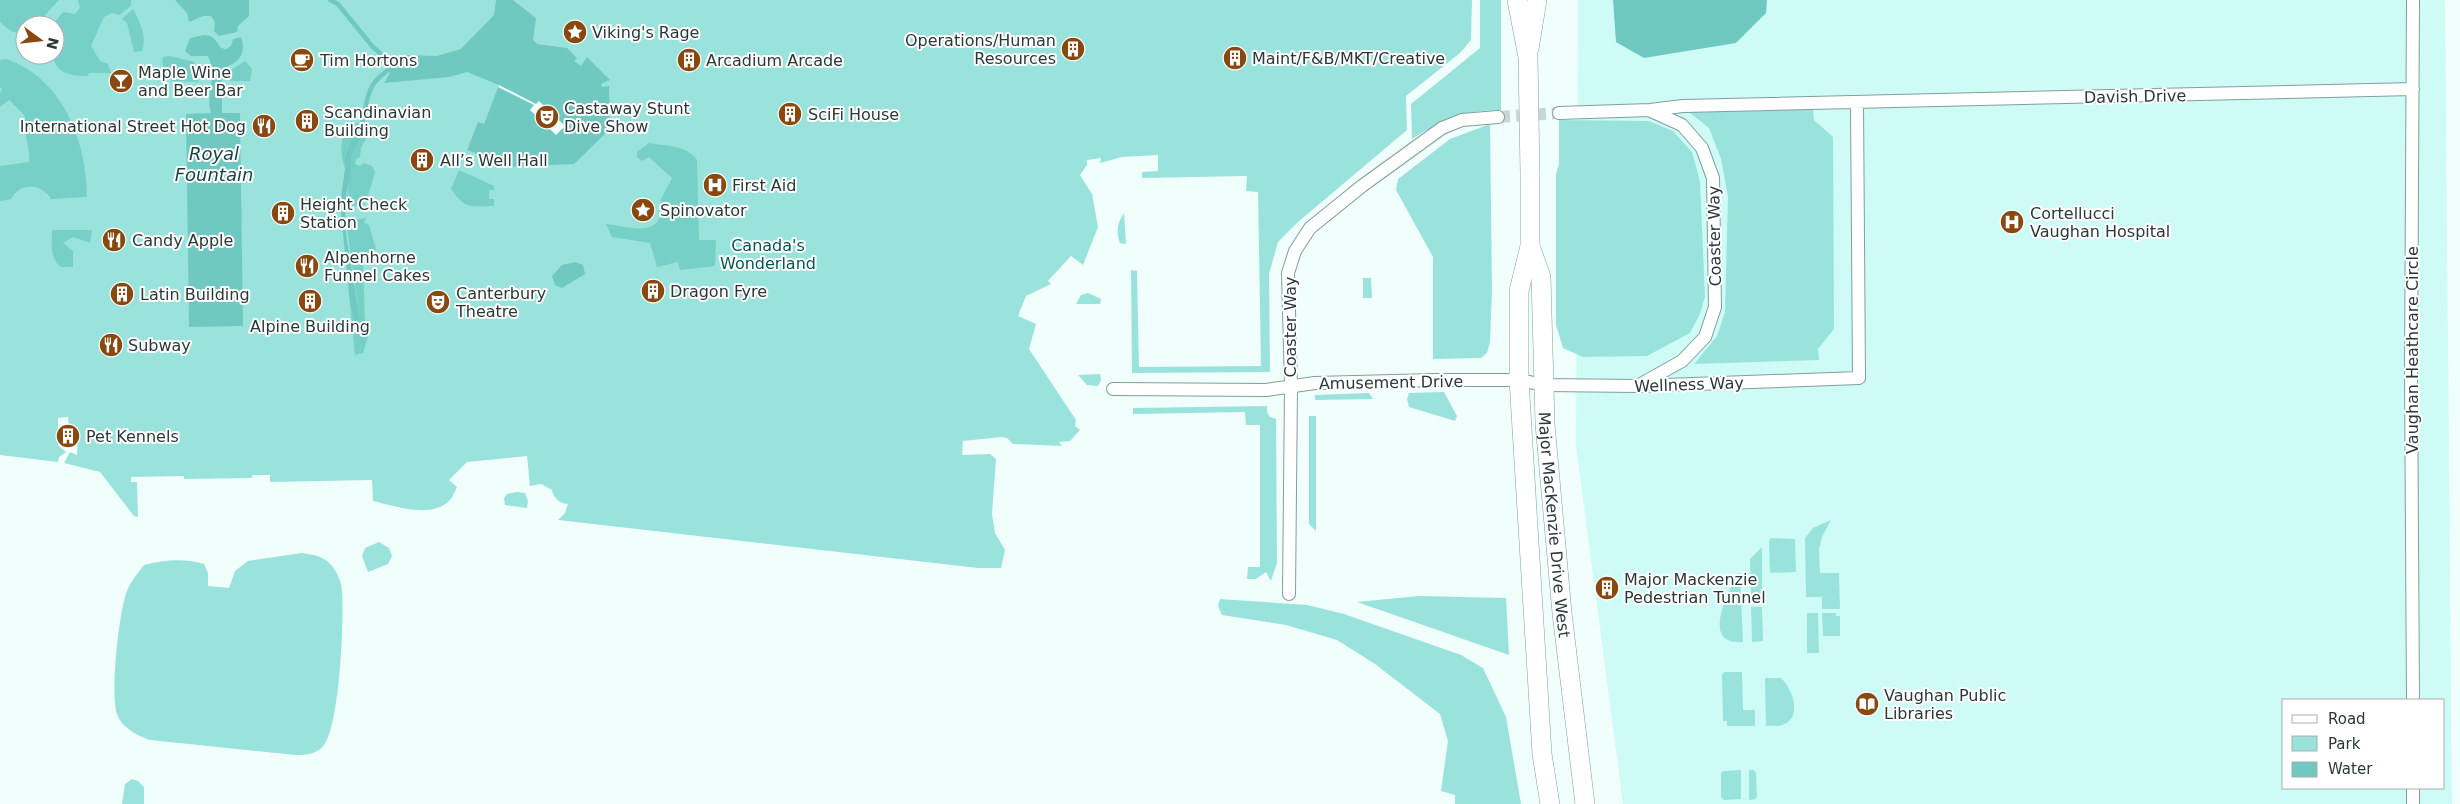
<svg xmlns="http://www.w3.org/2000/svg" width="2460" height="804" font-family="'DejaVu Sans',sans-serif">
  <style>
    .built { fill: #cffbf7; fill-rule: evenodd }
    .green { fill: #9ae3dc; fill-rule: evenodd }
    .forest { fill: #77d0c8 }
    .water { fill: #70c9c1 }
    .pier { fill: #f0fefc }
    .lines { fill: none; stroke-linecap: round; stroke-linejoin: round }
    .stream { stroke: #70c9c1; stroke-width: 4.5 }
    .street-tunnel { stroke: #c8d6d4; stroke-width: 12; stroke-dasharray: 12 6; stroke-linecap: butt }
    .street-casing { stroke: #809f9c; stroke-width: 14 }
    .primary-casing { stroke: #809f9c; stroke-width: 20 }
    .street { stroke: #fff; stroke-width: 12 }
    .primary { stroke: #fff; stroke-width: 19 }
    .primary-bridge-casing { stroke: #809f9c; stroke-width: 20; stroke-linecap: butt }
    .primary-bridge { stroke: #fff; stroke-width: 19 }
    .labels { text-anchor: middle; stroke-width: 4; stroke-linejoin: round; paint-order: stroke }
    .poi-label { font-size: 16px; fill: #2a3836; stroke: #fff; text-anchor: start }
    .street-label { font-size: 16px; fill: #2a3836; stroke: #fff }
    .park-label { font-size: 16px; fill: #025651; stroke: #fff }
    .water-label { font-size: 18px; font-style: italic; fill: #19433f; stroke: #fff }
  </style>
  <rect width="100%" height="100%" fill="#f0fefc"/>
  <path class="built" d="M1578,0H2445L2452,804H1623L1576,445ZM2284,700H2444V788H2284Z"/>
  <path class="green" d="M0,0H1472L1471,40L1460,53L1406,96L1407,130L1298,222L1278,242L1269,274L1270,372L1132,373L1131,270L1137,271L1139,367L1261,366L1258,192L1246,191L1247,176L1142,178V172L1158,171V155L1122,157L1100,163L1101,158L1087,160V165L1080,175L1092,194L1098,227L1083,265L1071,256L1048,281L1051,284L1026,296L1018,316L1036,324L1029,349L1076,420L1075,426L1080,430L1070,441L1059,442L1062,446L1013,444L1007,438L1001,437L963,441L962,455L990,454L996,459L992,514L995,533L1005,550L1001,568H978L558,520L565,513L568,504C559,503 554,499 552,490L541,484L530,486L527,456L467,462L449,480L457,487C455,491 453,497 449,501C430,519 395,506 373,501L372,480L270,482V475H252V478L184,479V476L131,477V482H137L138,517L134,516L100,472L64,463L70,452L77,455L78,427H69L68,417L58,418V445L66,452L59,457L58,462L0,455ZM25,25H55V55H25Z
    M1480,0H1501V110C1464,110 1443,119 1412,139L1411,104L1480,48Z
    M1813,108L1814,120L1833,137L1834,329L1818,349L1819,360L1694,364L1717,336L1725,312L1728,196L1721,159L1709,128L1689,112Z
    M1559,120L1649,121L1673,131L1692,152L1700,181L1705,297L1700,314L1690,333L1647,356L1583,357L1563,348L1556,325V174L1559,164Z
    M1490,124L1492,290L1490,342L1487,353L1481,358L1433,359V257L1396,190L1398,179L1450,139Z
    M1124,213L1126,244L1120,243C1116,232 1117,223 1124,213Z
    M1363,278H1371L1372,298H1363Z
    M1088,293L1101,299L1100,304H1076L1081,295Z
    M1100,374L1101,380L1098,386L1087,385L1078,375Z
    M1444,392L1457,416L1455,421L1409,407L1407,399L1409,393Z
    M1369,393L1373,399L1315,400V395Z
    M1267,406V412L1270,417L1276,419L1277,563L1271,581L1266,572L1256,579H1247L1248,567H1260V425H1246L1245,412L1133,414V408Z
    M1309,416H1316V531L1309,524Z
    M517,492L525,493L528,501L527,508L505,505L504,498L507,494Z
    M1831,520L1822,537L1819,549L1820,573H1839L1840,609H1822V597H1806L1805,538L1813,528Z
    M1771,538L1795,539L1796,572L1770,573L1769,541Z
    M379,542L389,548L392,556L388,564L368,572L362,556L365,548Z
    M1762,547V599L1751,600L1750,559Z
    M302,553C314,555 324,556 332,566C337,572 342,583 342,591C344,620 340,723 324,745C318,754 306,755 296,755L150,740C138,736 122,728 117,714C110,695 119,610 127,591C131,581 138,573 144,565C165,560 183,558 204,564L208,573V586L229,588L235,571L248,561Z
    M1740,573L1743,642C1700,646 1728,593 1737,574Z
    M1419,596L1506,598L1509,655L1357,602Z
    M1220,599L1307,605L1344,614L1461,655L1483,668L1506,717L1521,804H1455V795L1441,791L1448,741L1440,714L1375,664L1337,640L1286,625L1222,615L1218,606Z
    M1751,607H1762L1763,641L1752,642Z
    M1807,613H1818L1819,653H1807Z
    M1822,613H1836V616H1840V636H1823Z
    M1724,672H1742L1743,710H1755V726H1727V721H1723L1722,675Z
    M1781,678C1792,688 1804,718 1782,725C1778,727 1771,725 1766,726L1765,678Z
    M1741,770V799L1724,800L1721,797V773L1723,771Z
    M1749,770H1754L1756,773L1757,797L1755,799L1749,800Z
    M132,779L138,781L144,787V804H122L125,784Z"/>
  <path class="forest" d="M0,0H59L36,25H25V31C13,35 9,30 0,22Z
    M78,0H131V6L119,15L112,13L104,17L91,46L100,61L108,64L111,73H89L88,76C70,76 57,74 52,55H55L54,23L63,12L75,14L80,8Z
    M133,9C140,22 147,36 142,51L134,52L127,23L122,19Z
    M170,56L195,62L194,69L199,82L172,81C167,76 160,65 163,57Z
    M6,59C63,78 87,142 87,197L51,199C41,183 21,182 11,199L0,201V166L29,162C31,146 21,130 25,116L9,100L0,107V93L2,89L0,87V60Z
    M245,61L252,69L250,81H230L231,70Z
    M363,122L370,124L372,129L361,148L360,157L356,159L355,164L360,166L364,163L372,166L375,172L368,197L362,200L365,205L346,206L352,153L364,134L354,133L344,160L345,169C339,150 338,124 363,122Z
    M649,143C665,146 687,145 697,160L699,240H716L715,266L680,270L678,262L657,267L650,243L612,237L606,224C623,225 655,238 661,214C663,209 659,204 661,199C664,192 669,185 672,178L649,157L642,161L637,157V152Z
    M459,170L494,186V190H489V199H494V206C469,206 466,210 451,189Z
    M366,218L364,223L369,225L376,249L373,252L374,256L371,259L366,258L363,261L365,322L368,337L363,353L355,355L350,304L354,320L359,316L346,221Z
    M52,230H92L90,243L73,237L63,243L73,251V267H61C49,258 52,244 52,230Z"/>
  <path class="water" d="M175,0H249V16L238,26L237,32L219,36L214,31L215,22L211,16H203L189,22L187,13Z
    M496,0H513L536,18L533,40L537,44L567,48L577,58L574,61L581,66L587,57L610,80L601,84L602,87L609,86L610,129L574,164L505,167V159L502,158L500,163L467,150L478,122L484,124L499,85L467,72L449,77L384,83L400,55L437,56L461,49L494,15Z
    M1613,0H1767L1766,13L1736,43L1644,58L1616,42Z
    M204,35C215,36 215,40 221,48L226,49L231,46L233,39L241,37C246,51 241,61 228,66L222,81V113H240L243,326L189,327L186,114L211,113C205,93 218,76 208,56H191L185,51L190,38Z
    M362,125L364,134L352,153L350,177L346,196L345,227L359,316L357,322L354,320L350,304L340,204L345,169L344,160L354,133Z
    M575,262L583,265L585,274L562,288L555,285L552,276L562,265Z"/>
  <path class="pier" d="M499,85L536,104L539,101L565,126L556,135L530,110L534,105L498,87Z"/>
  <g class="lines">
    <path class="stream" d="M330,0L338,4L372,46L394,66C365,85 369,93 362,125"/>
    <path class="street-tunnel" d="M1498,117L1559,113"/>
    <g class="street-casing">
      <path id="street" d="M1559,113L1650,110L1683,106L2413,89
        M1641,384L1682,361L1705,337L1715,307L1713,178L1702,148L1682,125L1651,111
        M1113,389L1266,390L1315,383L1434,380H1519L1544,385L1639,386L1859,378L1857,102
        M1289,594L1291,386L1288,273L1295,251L1310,228L1362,186L1442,128L1462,120L1498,117
        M2413,700L2411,372L2413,0
        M2413,804V788"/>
    </g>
    <g class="primary-casing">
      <g id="primary">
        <path d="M1517,0L1528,57"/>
        <path d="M1529,49L1537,0"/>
        <path d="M1530,174V246L1519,291V380L1542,754L1550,804"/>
        <path id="s1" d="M1530,246L1541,277L1545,424L1562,613L1585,804"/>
      </g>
    </g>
    <use href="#street" class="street"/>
    <use href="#primary" class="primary"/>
    <g class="primary-bridge-casing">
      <path id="primary-bridge" d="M1528,57L1530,174"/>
    </g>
    <use href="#primary-bridge" class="primary-bridge"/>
  </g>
  <defs>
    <g id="sight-disc" transform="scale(1.25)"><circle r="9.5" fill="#88480f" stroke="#fff"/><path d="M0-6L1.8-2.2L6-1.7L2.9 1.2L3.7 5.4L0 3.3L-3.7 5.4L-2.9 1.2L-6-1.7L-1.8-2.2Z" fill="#fff"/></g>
    <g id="building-disc" transform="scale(1.25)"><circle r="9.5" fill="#88480f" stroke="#fff"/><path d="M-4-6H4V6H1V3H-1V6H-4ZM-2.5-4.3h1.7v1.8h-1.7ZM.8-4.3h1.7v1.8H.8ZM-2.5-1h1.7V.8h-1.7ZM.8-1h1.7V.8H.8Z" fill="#fff"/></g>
    <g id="cafe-disc" transform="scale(1.25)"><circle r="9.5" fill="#88480f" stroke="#fff"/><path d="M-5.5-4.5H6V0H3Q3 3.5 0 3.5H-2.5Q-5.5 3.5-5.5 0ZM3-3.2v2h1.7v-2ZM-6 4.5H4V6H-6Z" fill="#fff"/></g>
    <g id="bar-disc" transform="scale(1.25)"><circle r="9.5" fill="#88480f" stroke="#fff"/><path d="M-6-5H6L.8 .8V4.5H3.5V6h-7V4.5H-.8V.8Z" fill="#fff"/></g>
    <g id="theatre-disc" transform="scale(1.25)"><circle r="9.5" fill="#88480f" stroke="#fff"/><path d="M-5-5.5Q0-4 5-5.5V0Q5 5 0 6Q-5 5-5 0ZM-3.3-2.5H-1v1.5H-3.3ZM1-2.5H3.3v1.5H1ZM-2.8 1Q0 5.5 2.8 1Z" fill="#fff"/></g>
    <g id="restaurant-disc" transform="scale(1.25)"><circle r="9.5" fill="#88480f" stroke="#fff"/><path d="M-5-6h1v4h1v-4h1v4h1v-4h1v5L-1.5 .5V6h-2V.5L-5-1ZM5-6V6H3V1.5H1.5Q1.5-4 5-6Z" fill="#fff"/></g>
    <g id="hospital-disc" transform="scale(1.25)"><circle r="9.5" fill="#88480f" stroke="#fff"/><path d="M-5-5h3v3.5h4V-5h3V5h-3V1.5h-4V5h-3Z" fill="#fff"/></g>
    <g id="library-disc" transform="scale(1.25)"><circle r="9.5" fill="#88480f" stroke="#fff"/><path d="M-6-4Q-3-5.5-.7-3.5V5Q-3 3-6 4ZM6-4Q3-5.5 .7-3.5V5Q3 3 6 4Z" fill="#fff"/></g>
  </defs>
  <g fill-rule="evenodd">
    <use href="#sight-disc" x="575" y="32"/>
    <use href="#building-disc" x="1073" y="49"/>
    <use href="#building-disc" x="1235" y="58"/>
    <use href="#cafe-disc" x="302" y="60"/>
    <use href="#building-disc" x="689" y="60"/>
    <use href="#bar-disc" x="121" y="81"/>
    <use href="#building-disc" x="790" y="114"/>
    <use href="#theatre-disc" x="547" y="117"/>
    <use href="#building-disc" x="307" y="121"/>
    <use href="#restaurant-disc" x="264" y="126"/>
    <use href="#building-disc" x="422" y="160"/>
    <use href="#hospital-disc" x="715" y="185"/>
    <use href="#sight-disc" x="643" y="210"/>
    <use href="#building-disc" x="283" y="213"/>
    <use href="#hospital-disc" x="2012" y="222"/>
    <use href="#restaurant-disc" x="114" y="240"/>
    <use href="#restaurant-disc" x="307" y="266"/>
    <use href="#building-disc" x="653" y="291"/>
    <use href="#building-disc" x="122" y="294"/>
    <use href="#building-disc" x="310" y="301"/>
    <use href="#theatre-disc" x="438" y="302"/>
    <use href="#restaurant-disc" x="111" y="345"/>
    <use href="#building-disc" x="68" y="436"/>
    <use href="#building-disc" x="1607" y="588"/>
    <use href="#library-disc" x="1867" y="704"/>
  </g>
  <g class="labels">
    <g class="poi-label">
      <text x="592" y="38">Viking's Rage</text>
      <text x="1056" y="46" text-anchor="end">Operations/Human<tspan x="1056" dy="18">Resources</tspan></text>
      <text x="1252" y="64">Maint/F&amp;B/MKT/Creative</text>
      <text x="320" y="66">Tim Hortons</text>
      <text x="706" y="66">Arcadium Arcade</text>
      <text x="138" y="78">Maple Wine<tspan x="138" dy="18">and Beer Bar</tspan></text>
      <text x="564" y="114">Castaway Stunt<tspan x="564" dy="18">Dive Show</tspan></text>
      <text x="324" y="118">Scandinavian<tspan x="324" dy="18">Building</tspan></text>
      <text x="808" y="120">SciFi House</text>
      <text x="246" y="132" text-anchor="end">International Street Hot Dog</text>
      <text x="440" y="166">All’s Well Hall</text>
      <text x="732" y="191">First Aid</text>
      <text x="300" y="210">Height Check<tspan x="300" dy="18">Station</tspan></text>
      <text x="660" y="216">Spinovator</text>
      <text x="2030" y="219">Cortellucci<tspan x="2030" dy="18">Vaughan Hospital</tspan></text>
      <text x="132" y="246">Candy Apple</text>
      <text x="324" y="263">Alpenhorne<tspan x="324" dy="18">Funnel Cakes</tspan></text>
      <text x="670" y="297">Dragon Fyre</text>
      <text x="456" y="299">Canterbury<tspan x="456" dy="18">Theatre</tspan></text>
      <text x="140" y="300">Latin Building</text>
      <text x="310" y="332" text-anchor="middle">Alpine Building</text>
      <text x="128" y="351">Subway</text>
      <text x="86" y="442">Pet Kennels</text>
      <text x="1624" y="585">Major Mackenzie<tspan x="1624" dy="18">Pedestrian Tunnel</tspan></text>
      <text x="1884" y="701">Vaughan Public<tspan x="1884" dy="18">Libraries</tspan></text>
    </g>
    <g class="street-label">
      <text transform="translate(2135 96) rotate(-1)" y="6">Davish Drive</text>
      <text transform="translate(1714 236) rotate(-91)" y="6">Coaster Way</text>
      <text transform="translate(1290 327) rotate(-90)" y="6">Coaster Way</text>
      <text transform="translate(2412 350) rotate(-90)" y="6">Vaughan Heathcare Circle</text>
      <text transform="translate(1391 382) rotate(-1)" y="6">Amusement Drive</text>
      <text transform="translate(1689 384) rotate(-2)" y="6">Wellness Way</text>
      <text dy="6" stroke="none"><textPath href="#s1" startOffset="281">Major MacKenzie Drive West</textPath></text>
    </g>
    <g class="park-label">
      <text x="768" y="251">Canada's<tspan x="768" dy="18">Wonderland</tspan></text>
    </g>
    <g class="water-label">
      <text x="214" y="160">Royal<tspan x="214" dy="21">Fountain</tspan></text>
    </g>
  </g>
  <rect x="2282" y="699" width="162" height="90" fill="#ffffff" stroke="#aaafaf"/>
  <rect x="2292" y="715" width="25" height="8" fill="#ffffff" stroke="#aaafaf"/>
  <text x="2328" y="724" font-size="15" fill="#2a3836">Road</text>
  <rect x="2292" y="736" width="25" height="15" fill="#9ae3dc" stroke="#aaafaf"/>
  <text x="2328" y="749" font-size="15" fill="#2a3836">Park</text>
  <rect x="2292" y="762" width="25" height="15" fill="#70c9c1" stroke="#aaafaf"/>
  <text x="2328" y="774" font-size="15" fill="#2a3836">Water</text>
  <g transform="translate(40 40) rotate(105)"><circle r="24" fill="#ffffff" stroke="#aaafaf"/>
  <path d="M0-4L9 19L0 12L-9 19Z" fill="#88480f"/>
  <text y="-8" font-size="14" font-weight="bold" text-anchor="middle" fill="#2a3836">N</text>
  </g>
</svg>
